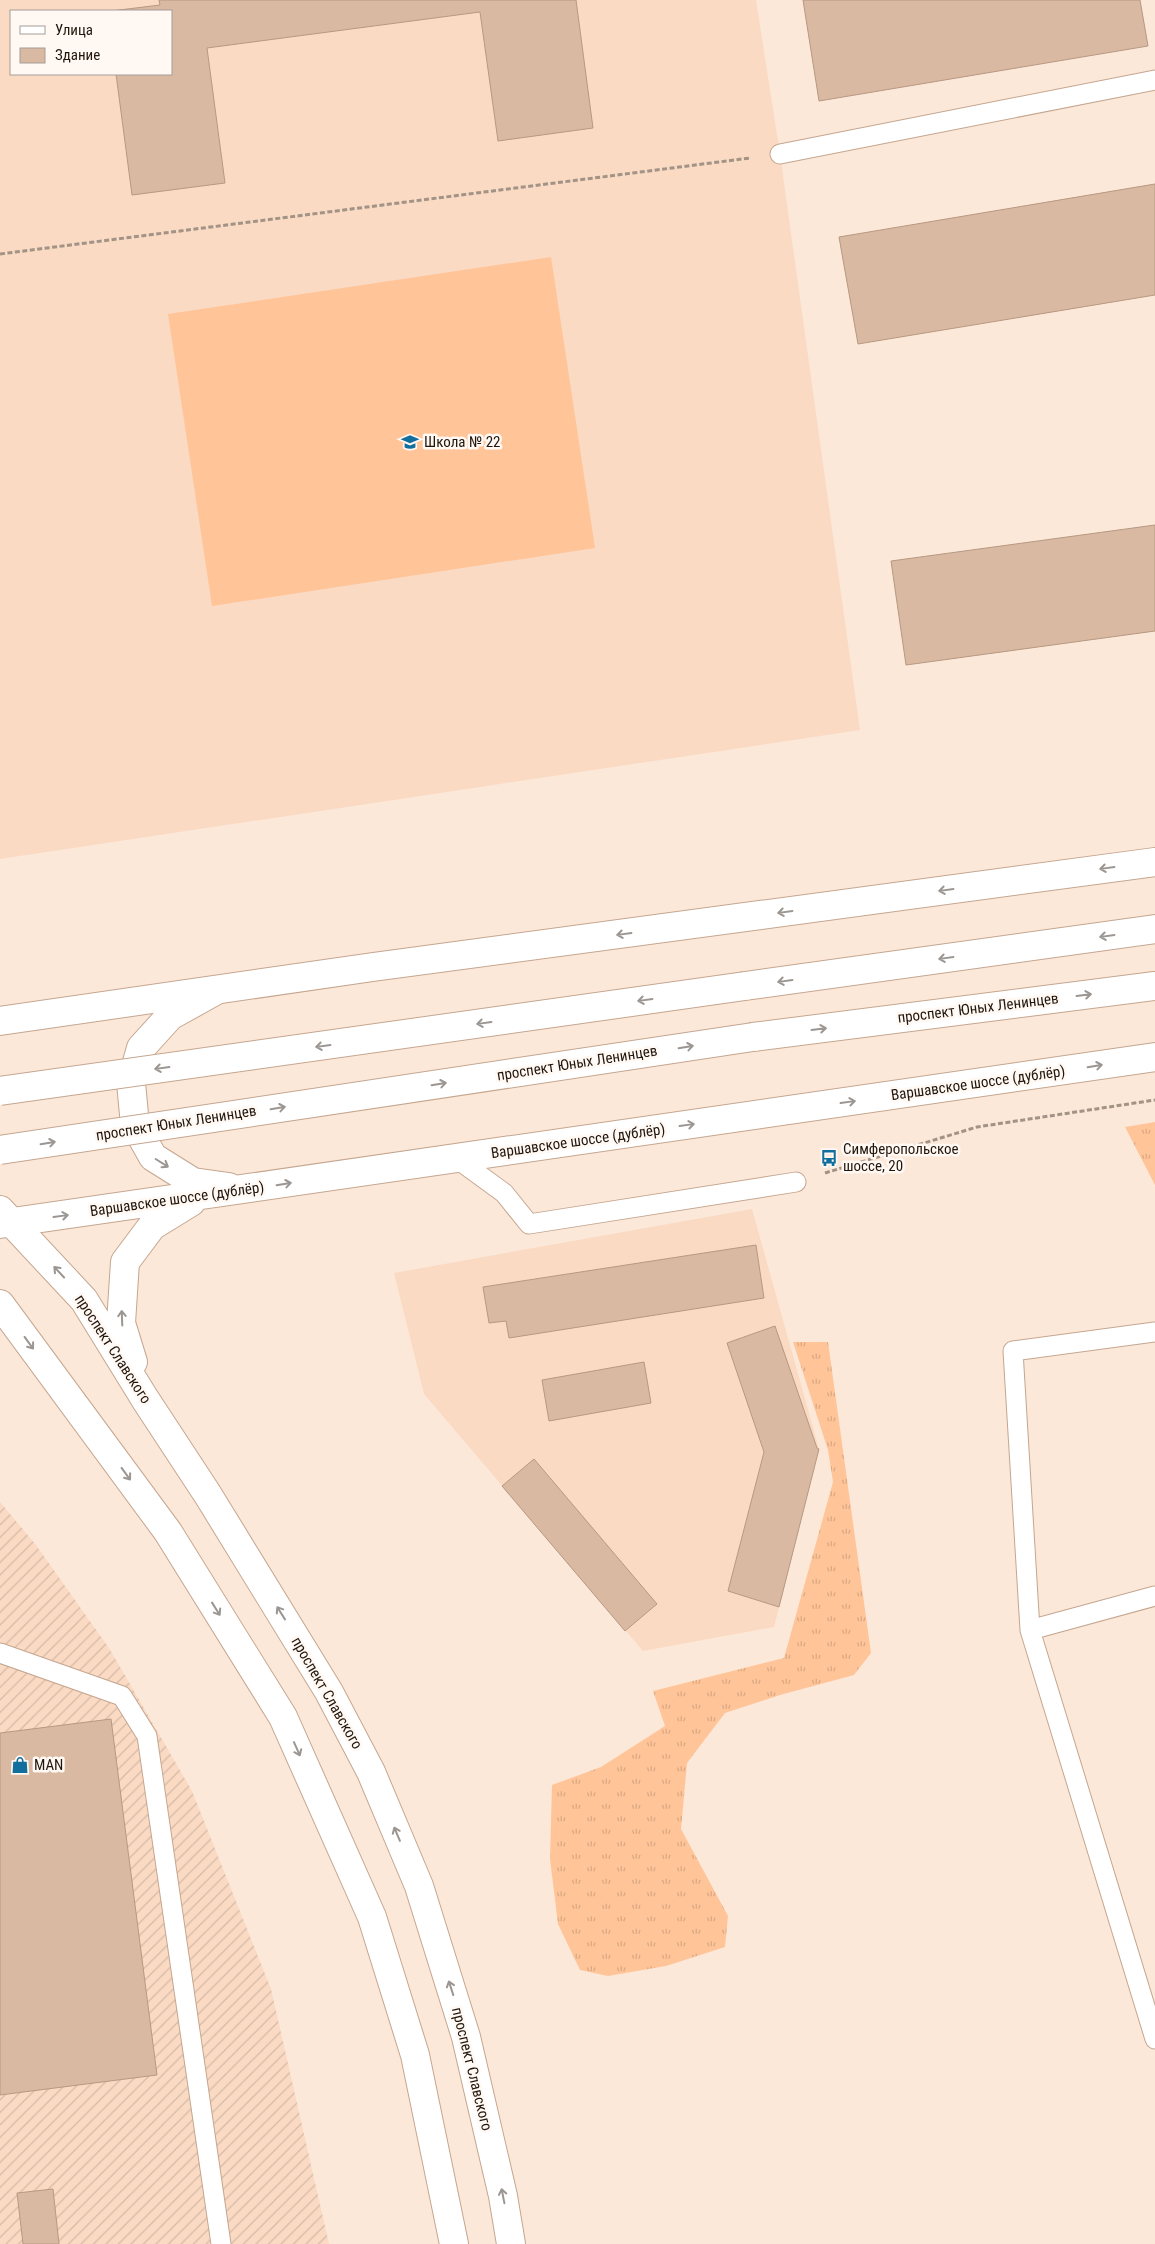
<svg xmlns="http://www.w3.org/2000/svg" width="1155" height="2244" font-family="'Roboto Condensed',sans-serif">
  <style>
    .built { fill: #fadac3; fill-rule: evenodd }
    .industrial { fill: url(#industrial-furrows) }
    .grass { fill: url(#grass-tufts) }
    .pitch { fill: #ffc498 }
    .building { fill: #d9b9a2; stroke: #b79881 }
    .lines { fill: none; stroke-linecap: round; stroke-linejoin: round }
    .service-casing { stroke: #c5a68f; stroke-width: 21 }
    .minor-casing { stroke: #c5a68f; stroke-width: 30 }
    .secondary-casing { stroke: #c5a68f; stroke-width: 30 }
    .primary-casing { stroke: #c5a68f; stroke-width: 30 }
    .path { stroke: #a39386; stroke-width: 3; stroke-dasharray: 5 2.5; stroke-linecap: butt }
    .service { stroke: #fff; stroke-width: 19 }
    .minor { stroke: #fff; stroke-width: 28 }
    .secondary { stroke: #fff; stroke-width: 28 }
    .primary { stroke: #fff; stroke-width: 28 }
    .primary-bridge-casing { stroke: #c5a68f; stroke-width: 30; stroke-linecap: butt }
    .primary-bridge { stroke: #fff; stroke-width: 28 }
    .oneway { stroke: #9b9692 }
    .labels { text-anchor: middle; stroke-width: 5; stroke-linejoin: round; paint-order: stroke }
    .poi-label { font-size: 15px; fill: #21160d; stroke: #fff8f3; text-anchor: start }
    .street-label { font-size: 15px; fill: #21160d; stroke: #fff8f3 }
  </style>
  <defs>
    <pattern id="industrial-furrows" width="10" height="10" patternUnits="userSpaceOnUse" patternTransform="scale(1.25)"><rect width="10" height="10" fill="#fadac3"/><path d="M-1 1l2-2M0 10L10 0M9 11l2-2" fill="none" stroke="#d6baa6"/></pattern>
    <pattern id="grass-tufts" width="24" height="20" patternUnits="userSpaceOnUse" patternTransform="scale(1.25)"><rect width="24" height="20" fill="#ffc498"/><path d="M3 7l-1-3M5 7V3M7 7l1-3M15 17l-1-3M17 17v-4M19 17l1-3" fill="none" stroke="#daa882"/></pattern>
  </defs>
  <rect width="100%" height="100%" fill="#fce8d9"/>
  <path class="built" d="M0,0H756L780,154L860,730L0,859ZM11,11H171V74H11Z
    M752,1209L819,1449L774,1627L643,1651L424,1394L394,1273Z"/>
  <path class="industrial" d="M0,1502L36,1545L109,1648L192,1791L271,1989L329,2244H0Z"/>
  <path class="grass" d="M1155,1122V1185L1125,1127Z
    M793,1342H828L871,1653L854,1675L780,1695L725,1713L687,1763L681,1829L728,1916L725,1947L666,1966L608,1976L580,1970L558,1924L550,1859L552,1785L601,1767L665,1726L653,1691L784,1658L833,1482L828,1450Z"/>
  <path class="pitch" d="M551,257L595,548L212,606L168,314Z"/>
  <path class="building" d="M159,0H576L593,128L498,141L480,12L207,48L225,183L132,195L116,74H171V11H111L160,5Z
    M803,0H1140L1148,46L819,101Z
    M1155,184V295L858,344L839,237Z
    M1155,525V631L906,665L891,561Z
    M756,1245L764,1298L509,1338L506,1321L489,1323L483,1287Z
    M775,1326L817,1448L819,1449L779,1607L728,1591L764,1452L727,1343Z
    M644,1362L651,1403L549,1421L542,1380Z
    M534,1459L657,1604L625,1631L502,1486Z
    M111,1719L157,2075L0,2095V1733Z
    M53,2189L59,2244H23L17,2193Z"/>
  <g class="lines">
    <g class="service-casing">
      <path id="service" d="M780,154L1155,80
        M456,1158L504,1193L529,1224L796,1182
        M1155,1332L1013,1351L1030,1630L1155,2039
        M1030,1630L1155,1596
        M0,1653L122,1696L147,1736L221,2244"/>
    </g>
    <g class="minor-casing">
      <path id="minor" d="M215,991L170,1016L141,1048L131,1083L135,1125L153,1157L193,1182L229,1187"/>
    </g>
    <g class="secondary-casing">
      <path id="secondary" d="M0,1021L373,967L1155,862
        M0,1210L84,1300L145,1399L208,1495L329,1692L371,1772L419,1886L466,2037L503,2196L511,2244
        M0,1224L1155,1057
        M0,1304L168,1532L283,1717L372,1917L415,2055L454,2244
        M133,1362L121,1323L125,1262L152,1226L191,1202"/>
    </g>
    <g class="primary-casing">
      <path id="primary" d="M745,986L1155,929
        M753,1037L1155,986"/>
    </g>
    <path class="path" d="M0,254L750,158
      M825,1173L977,1127L1155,1100"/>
    <use href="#service" class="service"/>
    <use href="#minor" class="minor"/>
    <use href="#secondary" class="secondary"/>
    <use href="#primary" class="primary"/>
    <g class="primary-bridge-casing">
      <path id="primary-bridge" d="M0,1091L745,986
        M0,1150L753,1037"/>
    </g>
    <use href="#primary-bridge" class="primary-bridge"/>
  </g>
  <defs><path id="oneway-shaft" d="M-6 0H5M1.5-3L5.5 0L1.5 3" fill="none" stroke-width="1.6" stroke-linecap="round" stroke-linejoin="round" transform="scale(1.25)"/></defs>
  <g class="oneway">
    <use href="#oneway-shaft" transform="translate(1107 868) rotate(172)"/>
    <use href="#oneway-shaft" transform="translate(946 890) rotate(172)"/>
    <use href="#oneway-shaft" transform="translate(785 912) rotate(172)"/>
    <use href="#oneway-shaft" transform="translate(624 934) rotate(172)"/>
    <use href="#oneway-shaft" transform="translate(1107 936) rotate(172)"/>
    <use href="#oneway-shaft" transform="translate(946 958) rotate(172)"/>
    <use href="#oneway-shaft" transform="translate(785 981) rotate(172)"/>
    <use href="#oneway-shaft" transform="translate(1084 995) rotate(-7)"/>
    <use href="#oneway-shaft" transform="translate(645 1000) rotate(172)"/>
    <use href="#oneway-shaft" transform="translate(484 1023) rotate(172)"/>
    <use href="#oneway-shaft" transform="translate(819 1029) rotate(-7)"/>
    <use href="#oneway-shaft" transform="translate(323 1046) rotate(172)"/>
    <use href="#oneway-shaft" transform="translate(686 1047) rotate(-9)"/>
    <use href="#oneway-shaft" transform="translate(1095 1066) rotate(-9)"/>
    <use href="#oneway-shaft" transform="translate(162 1068) rotate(172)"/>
    <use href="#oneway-shaft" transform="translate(439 1084) rotate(-9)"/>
    <use href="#oneway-shaft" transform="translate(848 1102) rotate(-8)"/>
    <use href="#oneway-shaft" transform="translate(278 1108) rotate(-9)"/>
    <use href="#oneway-shaft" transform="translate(687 1125) rotate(-8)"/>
    <use href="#oneway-shaft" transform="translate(48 1143) rotate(-9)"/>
    <use href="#oneway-shaft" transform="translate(162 1163) rotate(32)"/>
    <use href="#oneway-shaft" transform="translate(284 1184) rotate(-9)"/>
    <use href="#oneway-shaft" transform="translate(61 1216) rotate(-8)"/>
    <use href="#oneway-shaft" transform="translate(59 1272) rotate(-133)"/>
    <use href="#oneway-shaft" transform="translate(122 1318) rotate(-92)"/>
    <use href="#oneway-shaft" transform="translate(29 1343) rotate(54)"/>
    <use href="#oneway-shaft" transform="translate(126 1474) rotate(54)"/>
    <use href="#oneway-shaft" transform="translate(216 1609) rotate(58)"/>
    <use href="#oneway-shaft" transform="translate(281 1613) rotate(-122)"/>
    <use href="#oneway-shaft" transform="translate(297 1749) rotate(66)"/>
    <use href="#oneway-shaft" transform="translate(397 1834) rotate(-113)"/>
    <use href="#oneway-shaft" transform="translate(451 1988) rotate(-108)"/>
    <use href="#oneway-shaft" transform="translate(503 2196) rotate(-101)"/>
  </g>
  <defs>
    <g id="school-bare" transform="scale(1.35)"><path d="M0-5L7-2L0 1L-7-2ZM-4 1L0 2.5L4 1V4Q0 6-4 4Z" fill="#126e9d" stroke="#fff8f3" stroke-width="2.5" paint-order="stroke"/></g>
    <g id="bus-bare" transform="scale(1.35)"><path d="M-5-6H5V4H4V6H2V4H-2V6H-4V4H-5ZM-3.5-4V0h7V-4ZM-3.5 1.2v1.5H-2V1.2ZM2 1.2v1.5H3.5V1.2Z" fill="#126e9d" stroke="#fff8f3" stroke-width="2.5" paint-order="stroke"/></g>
    <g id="shop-bare" transform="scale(1.35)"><path d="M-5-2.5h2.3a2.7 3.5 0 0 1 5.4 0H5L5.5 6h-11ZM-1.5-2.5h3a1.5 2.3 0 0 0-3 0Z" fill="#126e9d" stroke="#fff8f3" stroke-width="2.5" paint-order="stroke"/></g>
  </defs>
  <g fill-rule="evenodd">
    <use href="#school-bare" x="410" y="442"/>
    <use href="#bus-bare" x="829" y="1158"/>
    <use href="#shop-bare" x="20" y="1765"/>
  </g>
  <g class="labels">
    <g class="poi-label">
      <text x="424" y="447">Школа № 22</text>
      <text x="843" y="1154">Симферопольское<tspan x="843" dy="17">шоссе, 20</tspan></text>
      <text x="34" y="1770">MAN</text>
    </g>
    <g class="street-label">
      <text transform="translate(978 1008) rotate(-7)" y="5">проспект Юных Ленинцев</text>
      <text transform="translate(577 1063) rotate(-9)" y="5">проспект Юных Ленинцев</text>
      <text transform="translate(978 1083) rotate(-8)" y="5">Варшавское шоссе (дублёр)</text>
      <text transform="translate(176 1123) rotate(-9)" y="5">проспект Юных Ленинцев</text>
      <text transform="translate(578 1141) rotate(-8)" y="5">Варшавское шоссе (дублёр)</text>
      <text transform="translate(177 1199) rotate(-8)" y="5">Варшавское шоссе (дублёр)</text>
      <text transform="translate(113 1349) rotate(57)" y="5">проспект Славского</text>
      <text transform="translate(327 1693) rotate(60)" y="5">проспект Славского</text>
      <text transform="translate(472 2069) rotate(76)" y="5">проспект Славского</text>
    </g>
  </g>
  <rect x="10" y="10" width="162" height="65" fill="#fff8f3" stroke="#a69e97"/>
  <rect x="20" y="26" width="25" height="8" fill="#ffffff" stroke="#a69e97"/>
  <text x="55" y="35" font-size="15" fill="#21160d">Улица</text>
  <rect x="20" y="48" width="25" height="15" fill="#d9b9a2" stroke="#a69e97"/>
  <text x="55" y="60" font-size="15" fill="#21160d">Здание</text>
</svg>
